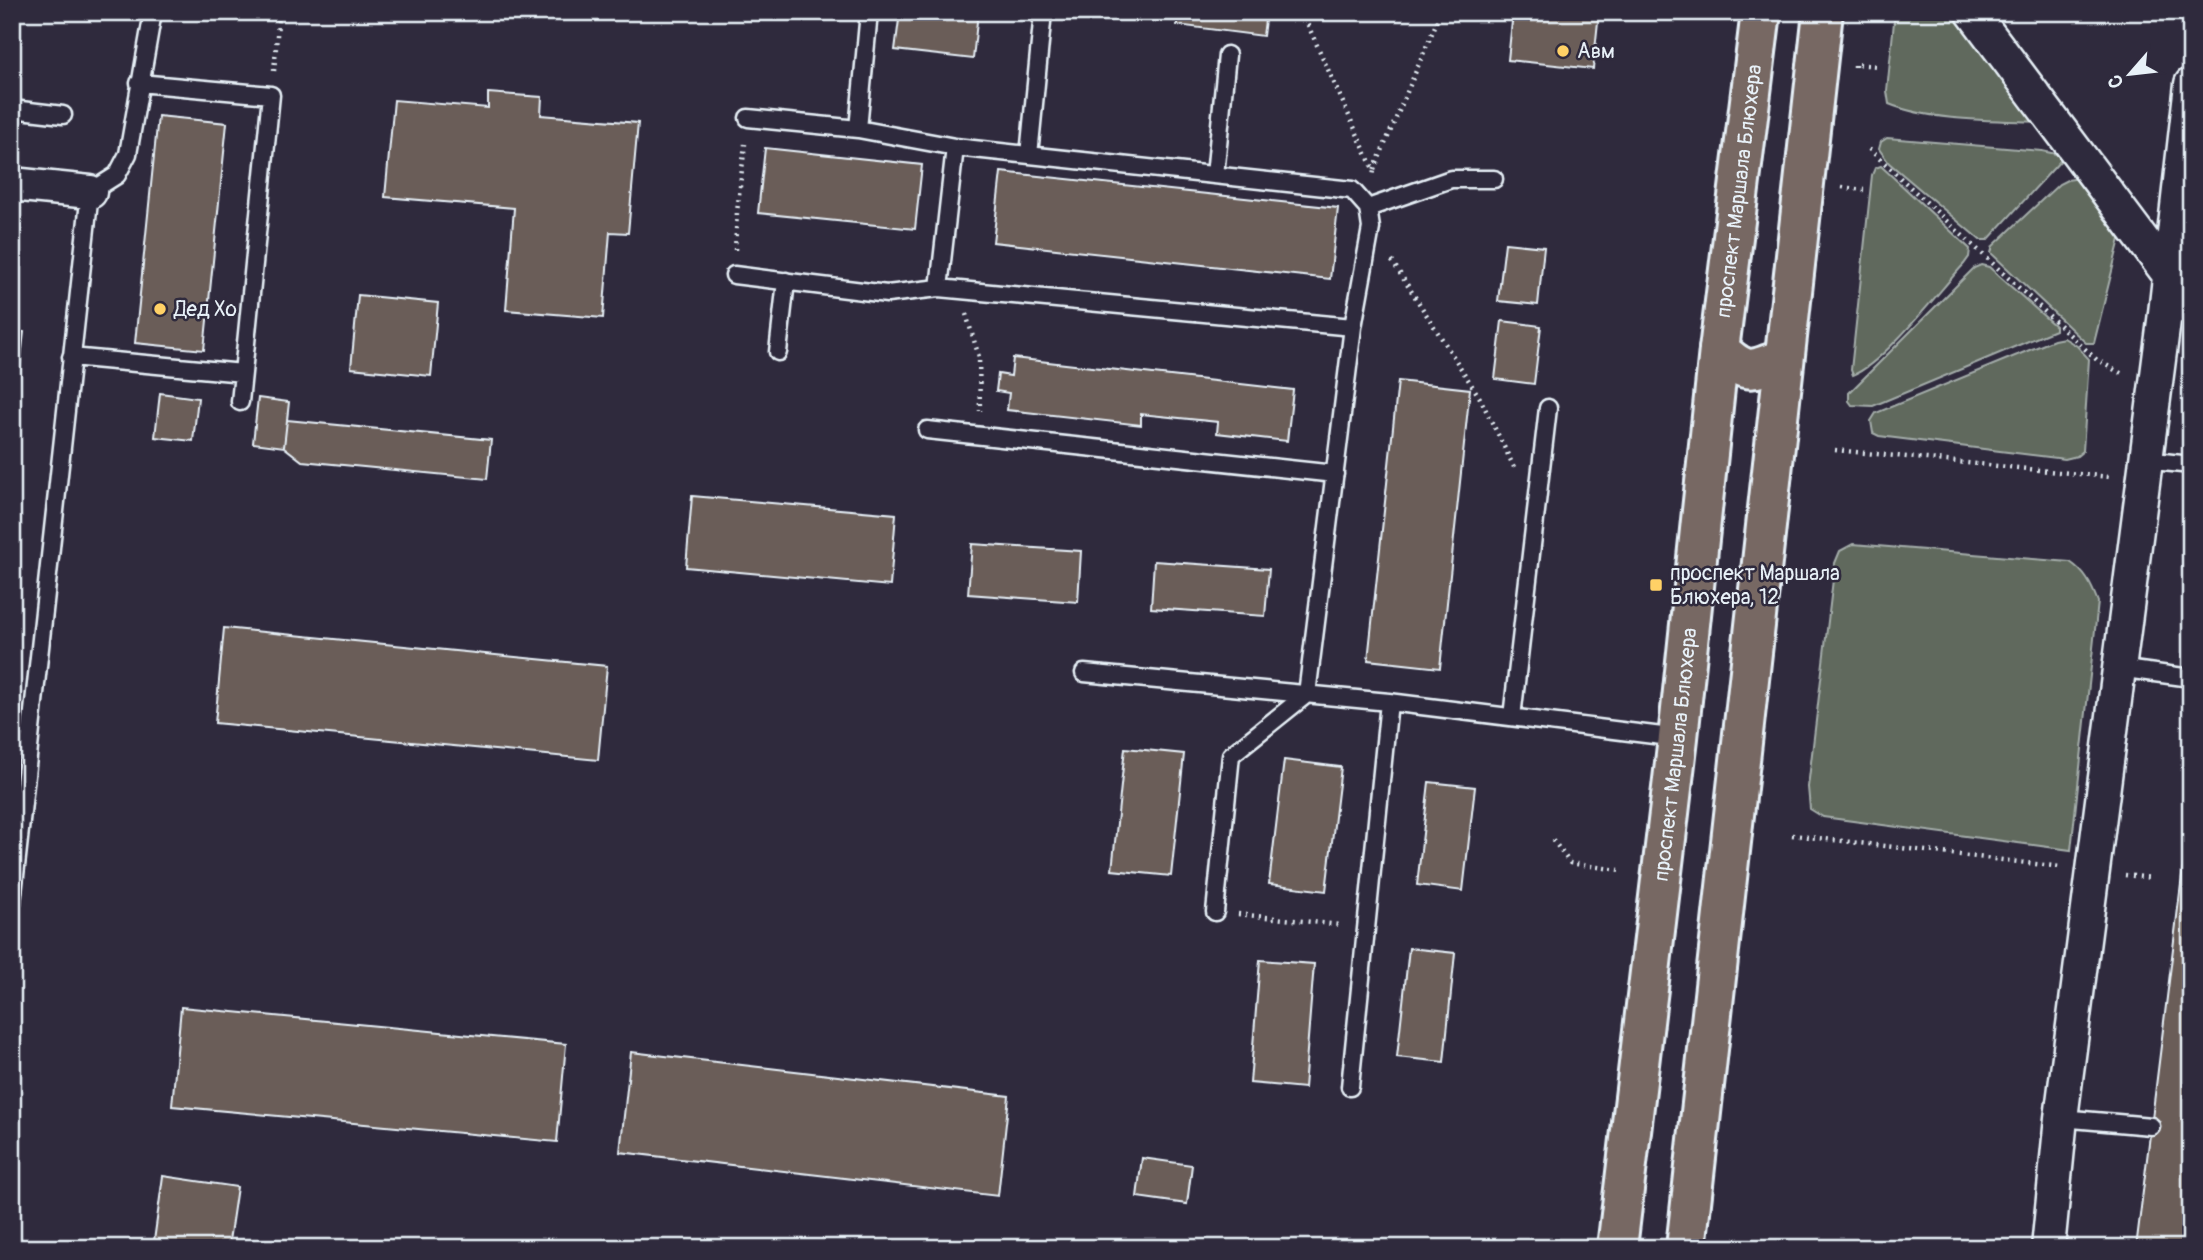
<svg xmlns="http://www.w3.org/2000/svg" width="2203" height="1260" font-family="Pangolin,sans-serif">
  <style>
    .green { fill: #60695d; stroke: #a4adaa; stroke-width: 2 }
    .building { fill: #6a5d59; stroke: #e8f1f8; stroke-width: 2 }
    .lines { fill: none; stroke-linecap: round; stroke-linejoin: round }
    .service-casing { stroke: #e8f1f8; stroke-width: 21 }
    .minor-casing { stroke: #e8f1f8; stroke-width: 37 }
    .primary-casing { stroke: #e8f1f8; stroke-width: 44 }
    .path { stroke: #e8f1f8; stroke-width: 4.5; stroke-dasharray: 2 5; stroke-linecap: butt }
    .service { stroke: #2f2a3d; stroke-width: 16 }
    .minor { stroke: #2f2a3d; stroke-width: 32 }
    .primary { stroke: #776864; stroke-width: 38 }
    .poi-dot { fill: #ffd166; stroke: #2f2a3d; stroke-width: 2.5 }
    .labels { text-anchor: middle; stroke-width: 5; stroke-linejoin: round; paint-order: stroke }
    .poi-label { font-size: 21px; fill: #e8f1f8; stroke: #2f2a3d; text-anchor: start }
    .street-label { font-size: 21px; fill: #e8f1f8; stroke: #2f2a3d }
  </style>
  <rect width="100%" height="100%" fill="#2f2a3d"/>
  <filter id="ink" filterUnits="userSpaceOnUse"><feTurbulence type="fractalNoise" baseFrequency=".0143" numOctaves="2"/><feDisplacementMap in="SourceGraphic" scale="14" xChannelSelector="R" yChannelSelector="G"/><feConvolveMatrix kernelMatrix="1 2 1 2 8 2 1 2 1" color-interpolation-filters="sRGB"/></filter>
  <g filter="url(#ink)">
    <path class="green" d="M1895,12H1958L2045,122C1997,120 1933,122 1889,104L1887,91Z
      M1887,138L2042,151L2056,154L2062,159L1988,240H1980L1889,163L1879,149L1881,142Z
      M1881,166L1970,249L1969,257L1964,264C1940,290 1883,364 1853,375L1851,370L1872,175L1875,168Z
      M2080,178L2121,235L2094,343H2086L1991,253L1993,246L2059,184L2067,180Z
      M1981,265L1989,267L2055,326V330L1873,406L1852,405L1849,401V393L1974,268Z
      M2064,338L2077,346L2089,359L2083,451L2077,456L2065,459L1879,436L1873,433L1871,421L1876,413L2054,340Z
      M1853,544L2070,562C2085,572 2091,584 2098,602L2071,850L1823,817L1810,809L1808,787L1835,563L1840,551Z"/>
    <path class="building" d="M900,12H978L973,59L895,50Z
      M1178,12H1266L1263,36L1177,25Z
      M1513,12H1599L1593,69L1508,60Z
      M488,93L542,97L541,115L638,123L628,233L610,232L603,318L506,310L514,208L385,197L394,100L488,108Z
      M158,116L227,123L204,350L135,343Z
      M765,148L922,165L915,229L758,213Z
      M1001,172L1338,208L1330,279L993,242Z
      M1505,243L1544,247L1538,305L1498,301Z
      M358,295L438,303L431,376L351,368Z
      M1502,321L1541,326L1534,384L1495,379Z
      M12,330L24,332L12,438Z
      M1013,358L1293,390L1287,441L1217,433L1218,422L1141,414V425L1007,410L1009,393L996,391L997,383L998,374L1011,376Z
      M1398,381L1470,389L1440,668L1368,660Z
      M160,393L198,398L193,441L155,437Z
      M258,398L289,402L284,447L253,443Z
      M287,420L491,440L487,479L302,461L284,447Z
      M692,496L896,514L890,586L686,567Z
      M972,544L1081,551L1078,602L968,594Z
      M1154,561L1269,569L1265,616L1151,608Z
      M224,628L607,666L598,760L215,723Z
      M1125,748L1184,754L1171,876L1112,870Z
      M1284,760L1341,767L1326,891L1269,884Z
      M1429,782L1475,787L1463,891L1417,885Z
      M2191,803V1248H2136Z
      M1409,948L1455,953L1444,1062L1397,1057Z
      M1260,960L1314,964L1304,1088L1250,1083Z
      M181,1007L566,1044L557,1142L172,1106Z
      M631,1052L1009,1096L998,1196L620,1152Z
      M1142,1158L1192,1165L1187,1204L1137,1197Z
      M163,1176L237,1187L228,1248H153Z"/>
    <g class="lines">
      <g class="service-casing">
        <path id="service" d="M12,109L63,115
          M748,118L858,129L955,147L1352,190L1368,208L1371,228L1353,327L1307,694L1231,755L1215,912
          M858,129L869,12
          M1029,155L1043,12
          M1215,175L1227,55
          M1368,208L1451,179H1494
          M734,275L887,294L939,288L1353,327
          M939,288L955,147
          M2165,313L2191,315
          M778,352L786,281
          M71,357L243,373L271,95L139,83
          M240,402L243,373
          M927,430L1335,474
          M2145,460L2191,465
          M2118,668L2191,678
          M1084,673L1389,702L1678,738
          M1512,717L1548,408
          M12,903L90,192L117,175L128,154L153,12
          M1350,1087L1389,702
          M2061,1118L2151,1126"/>
      </g>
      <g class="minor-casing">
        <path id="minor" d="M1972,12L2169,275
          M12,184L90,192
          M2048,1248L2061,1118L2165,313L2191,84"/>
      </g>
      <g class="primary-casing">
        <g id="primary">
          <path d="M1719,350C1747,375 1750,372 1784,358"/>
          <path id="s1" d="M1617,1248L1678,738L1719,350L1761,12"/>
          <path d="M1686,1248L1823,12"/>
        </g>
      </g>
      <path class="path" d="M1302,12L1374,171L1373,176
        M1855,67V64L1878,66
        M274,71L279,12
        M1869,149L2097,360L2124,375
        M1374,170L1441,12
        M1842,187L1864,190
        M735,250L737,212L745,144
        M1392,261L1480,398L1514,467
        M966,314L979,357L980,411
        M1835,450L2110,477
        M1792,835L2061,867
        M1553,840L1570,863L1619,870
        M2125,875L2152,878
        M1238,914L1341,925"/>
      <use href="#service" class="service"/>
      <use href="#minor" class="minor"/>
      <use href="#primary" class="primary"/>
    </g>
  </g>
  <g class="poi-dot">
    <circle cx="1563" cy="51" r="7"/>
    <circle cx="160" cy="309" r="7"/>
    <rect x="1649" y="578" width="14" height="14" rx="3.5"/>
  </g>
  <g class="labels">
    <g class="poi-label">
      <text x="1577" y="58">Авм</text>
      <text x="174" y="316">Дед Хо</text>
      <text x="1670" y="580">проспект Маршала<tspan x="1670" dy="24">Блюхера, 12</tspan></text>
    </g>
    <g class="street-label">
      <text dy="7" stroke="none"><textPath href="#s1" startOffset="1064">проспект Маршала Блюхера</textPath></text>
      <text dy="7" stroke="none"><textPath href="#s1" startOffset="497">проспект Маршала Блюхера</textPath></text>
    </g>
  </g>
  <rect width="2203" height="1260" fill="none" stroke="#2f2a3d" stroke-width="42"/>
  <rect x="21" y="21" width="2161" height="1218" fill="none" stroke="#e8f1f8" stroke-width="2.5" filter="url(#ink)"/>
  <g transform="translate(2130 74) rotate(242)" stroke="#2f2a3d" stroke-width="5" paint-order="stroke">
  <path d="M0-5L12 26L0 18L-12 26Z" fill="#e8f1f8"/>
  <text y="-10" font-size="19" font-weight="bold" text-anchor="middle" fill="#e8f1f8">С</text>
  </g>
</svg>
